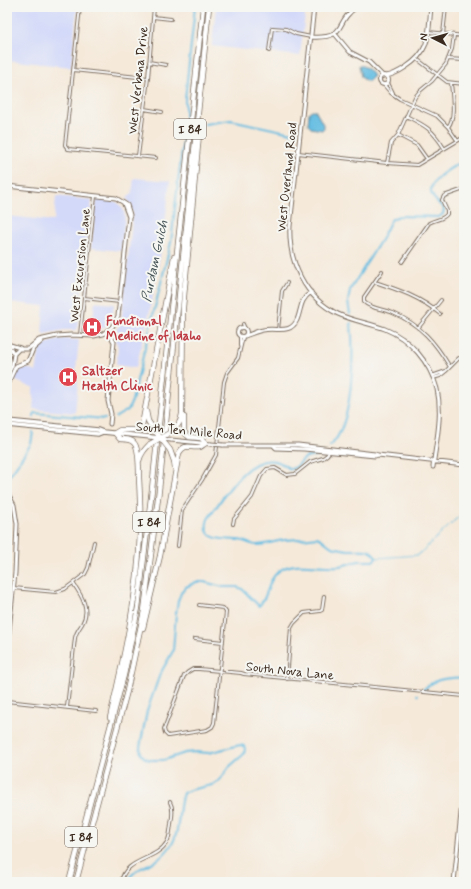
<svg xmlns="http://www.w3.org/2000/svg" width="471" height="889" font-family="Mynerve,sans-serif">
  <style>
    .built { fill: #d3d9f9 }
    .water { fill: #65bde2; stroke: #507480 }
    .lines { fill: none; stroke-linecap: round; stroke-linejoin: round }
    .stream { stroke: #65bde2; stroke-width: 1 }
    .canal { stroke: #65bde2; stroke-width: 2 }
    .street-casing { stroke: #7c6d5f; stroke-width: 4 }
    .secondary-casing { stroke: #7c6d5f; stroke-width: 5 }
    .primary-casing { stroke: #7c6d5f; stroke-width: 5.5 }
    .highway-casing { stroke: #7c6d5f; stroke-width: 6 }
    .street { stroke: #fff; stroke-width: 2 }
    .secondary { stroke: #fff; stroke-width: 3 }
    .primary { stroke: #fff; stroke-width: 3.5 }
    .highway { stroke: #fff; stroke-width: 4.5 }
    .secondary-bridge-casing { stroke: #7c6d5f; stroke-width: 5; stroke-linecap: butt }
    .primary-bridge-casing { stroke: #7c6d5f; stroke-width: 5.5; stroke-linecap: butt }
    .highway-bridge-casing { stroke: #7c6d5f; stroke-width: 6; stroke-linecap: butt }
    .secondary-bridge { stroke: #fff; stroke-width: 3 }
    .primary-bridge { stroke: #fff; stroke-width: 3.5 }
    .highway-bridge { stroke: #fff; stroke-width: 4.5 }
    .labels { text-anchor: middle; stroke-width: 4; stroke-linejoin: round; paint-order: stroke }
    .shield { fill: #f6f6f2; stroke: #73675e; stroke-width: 1 }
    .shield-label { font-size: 12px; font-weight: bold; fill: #3b2a1e }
    .street-label { font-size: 13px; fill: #3b2a1e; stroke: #f6f6f2 }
    .health-label { font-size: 13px; font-weight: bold; fill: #be3a42; stroke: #f6f6f2; text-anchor: start }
    .water-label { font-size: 14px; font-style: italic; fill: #485659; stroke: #f6f6f2 }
  </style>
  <rect width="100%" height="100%" fill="#f6f6f2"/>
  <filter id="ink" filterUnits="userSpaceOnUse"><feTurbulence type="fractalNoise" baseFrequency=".025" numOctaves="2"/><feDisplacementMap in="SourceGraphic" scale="8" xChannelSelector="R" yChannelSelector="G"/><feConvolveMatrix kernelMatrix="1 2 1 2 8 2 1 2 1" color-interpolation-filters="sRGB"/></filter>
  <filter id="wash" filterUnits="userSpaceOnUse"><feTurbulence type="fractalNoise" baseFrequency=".012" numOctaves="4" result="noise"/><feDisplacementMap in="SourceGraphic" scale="16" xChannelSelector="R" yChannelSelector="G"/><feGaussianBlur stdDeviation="0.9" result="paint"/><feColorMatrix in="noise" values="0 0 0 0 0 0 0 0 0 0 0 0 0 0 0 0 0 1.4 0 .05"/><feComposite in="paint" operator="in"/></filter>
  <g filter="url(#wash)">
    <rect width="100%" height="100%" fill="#f5e9d9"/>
    <path class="built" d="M7,7H62L77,9L71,67L7,60L9,44L7,35Z
      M216,7H306L300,56L212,46Z
      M134,178L170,181L163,240L151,306L136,368L116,365L118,348L114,333L121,323L133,213L127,198L132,194Z
      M56,196L92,200L77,330H64L44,334L42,332L44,306L7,302V216L54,221Z
      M97,199L117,202L123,209L125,216L121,251L91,248Z
      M95,302L114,304L112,319L108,325L98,331L84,332L85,319H93Z
      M63,339L79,340L75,379L78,382L75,413L33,409L34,396L33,395V387L28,386L12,379L18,367L30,369L36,372L40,347L51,342Z"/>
    <path class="water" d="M359,65C365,66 371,71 373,77L369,81H366L361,77Z
      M312,110H315L324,126V128L322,130L311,128L308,125L309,112Z"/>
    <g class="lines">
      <path class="stream" d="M376,558L418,555L464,512"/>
      <path class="canal" d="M7,63V62
        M205,124L231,120L296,134
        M401,216L439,217L443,214L444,209C440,204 434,200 432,195C425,181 454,166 464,161
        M350,314L348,302L350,290L381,240L390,222L392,219L399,216
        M34,417V413L105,419
        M116,417L128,410L132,401L171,242L185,123V99L195,7
        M330,446C354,425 354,353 351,323
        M20,460L31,444L33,432
        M7,479L19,462
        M423,690C437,677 445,679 464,677
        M417,695H418
        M128,882C131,870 147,866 157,860C162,857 166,852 170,847C181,833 177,810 183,793L190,790L212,785L220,780L229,767L244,754L245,749L244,746L240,745L208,753L196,752L185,753L164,760H150L145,758L141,754L140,747L147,711L160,674L173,651L176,613L178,601L181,593L186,587L196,582H204L223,587H237L242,589L259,606C269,596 267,580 279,571C295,559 320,568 339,566C346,565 353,562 360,561C364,561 369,561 373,561L376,558C372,546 358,551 348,550C343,549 337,548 332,547C326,544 323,538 316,537C305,539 295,539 285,540C275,541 266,545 257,545C251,545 245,541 239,540C226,539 200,542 208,519C222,500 246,455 275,461C282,462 285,467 291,469L296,467L306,457L317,456L322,453"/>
    </g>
  </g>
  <g filter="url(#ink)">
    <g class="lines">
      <g class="street-casing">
        <path id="street" d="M80,7L65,145L68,149L156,158
          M153,17L171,19
          M429,32L464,36
          M443,34L446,7
          M269,51L272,28L286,29L296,34L311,37
          M417,59L447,82L464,84
          M448,59L464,60
          M149,62L166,65
          M73,70L147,78
          M388,83L393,93
          M384,85L391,93L400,99L437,116L448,127L457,140
          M144,109L162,112
          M406,116C426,126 432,129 444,148
          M448,127C456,118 452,95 451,83
          M398,135L417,145L427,159
          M298,153L387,163L417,165L464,137
          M138,156L148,78L154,7
          M387,163L391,143L398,135L415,97L420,91L432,81L446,64L452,49L454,35
          M402,262L429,223C436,219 443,220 447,214V211L442,200L444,196L464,189
          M382,271L364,297V302C371,309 384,309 393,313C421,325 435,342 450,367
          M375,282C399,290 420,297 440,314
          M84,298L120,302
          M243,324L245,329
          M418,328L441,300
          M278,330L282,291L287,283
          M80,335L95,196
          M240,337V346
          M446,371L459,358
          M432,376L446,371L440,376L433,378
          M233,524L234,519L252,497L261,476L267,469L275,468L287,475L295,474L310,462L323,458L327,455L330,451
          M178,546L182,510L202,480L216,455L224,382L227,373L238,358L243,337
          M13,588L56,592L65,589L85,574L88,568L94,542
          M199,605L223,608L226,612L214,723L212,727L207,730L168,736L165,733L164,729L184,676L188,672L193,669H199L241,673L244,674L464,696
          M195,639L223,642
          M287,679L291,628L294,623L304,613L320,611L322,610L324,596
          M7,701L96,711
          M67,707L75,638C76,632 79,629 82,624C91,609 81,595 73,583
          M121,882C125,858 156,861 167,842C170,837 170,830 171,824C172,817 174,809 170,802"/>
      </g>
      <g class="secondary-casing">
        <path id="secondary" d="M314,7L290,226C288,262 305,298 338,314C353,321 369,323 385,329C410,339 430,362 437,389C443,415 436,442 433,467
          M335,34L350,52L369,62L383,76
          M311,37C349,39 333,22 357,7
          M379.5 80a4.5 4.5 0 1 1 9 0a4.5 4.5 0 1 1-9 0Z
          M386,76C393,75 400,71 406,67C431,51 428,34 431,7
          M7,186L116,198L127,205L130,215L129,217L124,204
          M237.5 332a4.5 4.5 0 1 1 9 0a4.5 4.5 0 1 1-9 0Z
          M108,331L114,342L108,401L111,414L110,424
          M245,336C251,334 257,331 263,330C276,327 290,335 297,320C302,308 299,301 311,292
          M7,344L20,348
          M7,347L11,349L14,354
          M7,375L12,366L14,354L19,349H28L39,340L57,336L71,335L94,336L103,334L112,327L118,316L129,217
          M7,385L16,366L28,361L33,349L42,341
          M171,440L211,444
          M223,445H298L375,454L378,455
          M274,446L276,448L304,449L375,456L378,455L464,465
          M7,492L14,505L17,524L15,573L7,649
          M454,882L464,784"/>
      </g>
      <g class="primary-casing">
        <path id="primary" d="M7,421L98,430L103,432L151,437
          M7,425L98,434L103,432"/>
      </g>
      <g class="highway-casing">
        <path id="highway" d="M146,411L148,421L152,427
          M171,432C178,427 181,422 182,414L183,307L199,134
          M170,450L174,461L175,468
          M139,461C141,453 145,449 150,444
          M143,628L160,556L179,453C185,442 191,449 200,447C202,446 204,444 206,443L201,438L189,437L184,432V417
          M110,718C124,657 138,596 140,533C141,515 140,497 139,478C139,471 139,447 134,443C131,439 125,439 120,439L115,433L120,430H137L142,425L174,257
          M69,882L124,675L138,608L152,489L203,7
          M76,882L127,691L144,611L159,490L209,7"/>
      </g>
      <use href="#street" class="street"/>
      <use href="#secondary" class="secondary"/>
      <use href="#primary" class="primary"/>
      <use href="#highway" class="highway"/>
      <g class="secondary-bridge-casing">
        <path id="secondary-bridge" d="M161,439L171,440
          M211,444L223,445"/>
      </g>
      <g class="primary-bridge-casing">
        <path id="primary-bridge" d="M151,437L160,438"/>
      </g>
      <g class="highway-bridge-casing">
        <path id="highway-bridge" d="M152,427L170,450
          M150,444L171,432"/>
      </g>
      <use href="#secondary-bridge" class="secondary-bridge"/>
      <use href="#primary-bridge" class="primary-bridge"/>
      <use href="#highway-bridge" class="highway-bridge"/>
    </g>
  </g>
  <defs>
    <g id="hospital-disc" transform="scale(1)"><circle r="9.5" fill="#e0444e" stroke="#f6f6f2"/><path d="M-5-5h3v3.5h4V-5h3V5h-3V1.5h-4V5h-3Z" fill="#fff"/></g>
  </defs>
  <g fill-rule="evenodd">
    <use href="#hospital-disc" x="92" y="327"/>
    <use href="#hospital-disc" x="68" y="377"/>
  </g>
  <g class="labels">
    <g class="shield">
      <rect x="174" y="119" width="32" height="20" rx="3"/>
      <rect x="133" y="512" width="32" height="20" rx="3"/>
      <rect x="65" y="827" width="32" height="20" rx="3"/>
    </g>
    <g class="shield-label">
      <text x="190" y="133">I 84</text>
      <text x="149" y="526">I 84</text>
      <text x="81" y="841">I 84</text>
    </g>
    <g class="street-label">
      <text transform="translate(137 80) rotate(-84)" y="5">West Verbena Drive</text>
      <text transform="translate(286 177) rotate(-84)" y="5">West Overland Road</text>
      <text transform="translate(79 265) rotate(-84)" y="5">West Excursion Lane</text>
      <text transform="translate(189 430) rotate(5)" y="5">South Ten Mile Road</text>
      <text transform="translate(290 670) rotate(6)" y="5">South Nova Lane</text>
    </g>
    <g class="health-label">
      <text x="106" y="325">Functional<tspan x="106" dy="15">Medicine of Idaho</tspan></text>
      <text x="82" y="375">Saltzer<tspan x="82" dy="15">Health Clinic</tspan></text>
    </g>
    <g class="water-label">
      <text transform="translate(154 261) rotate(-78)" y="5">Purdam Gulch</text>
    </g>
  </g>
  <rect width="471" height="889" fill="none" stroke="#f6f6f2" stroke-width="24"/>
  <g transform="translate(433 38) rotate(276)" stroke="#f6f6f2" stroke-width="3" paint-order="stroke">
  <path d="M0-3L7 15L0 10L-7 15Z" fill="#3b2a1e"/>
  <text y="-6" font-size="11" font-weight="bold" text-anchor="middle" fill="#3b2a1e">N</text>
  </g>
</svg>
